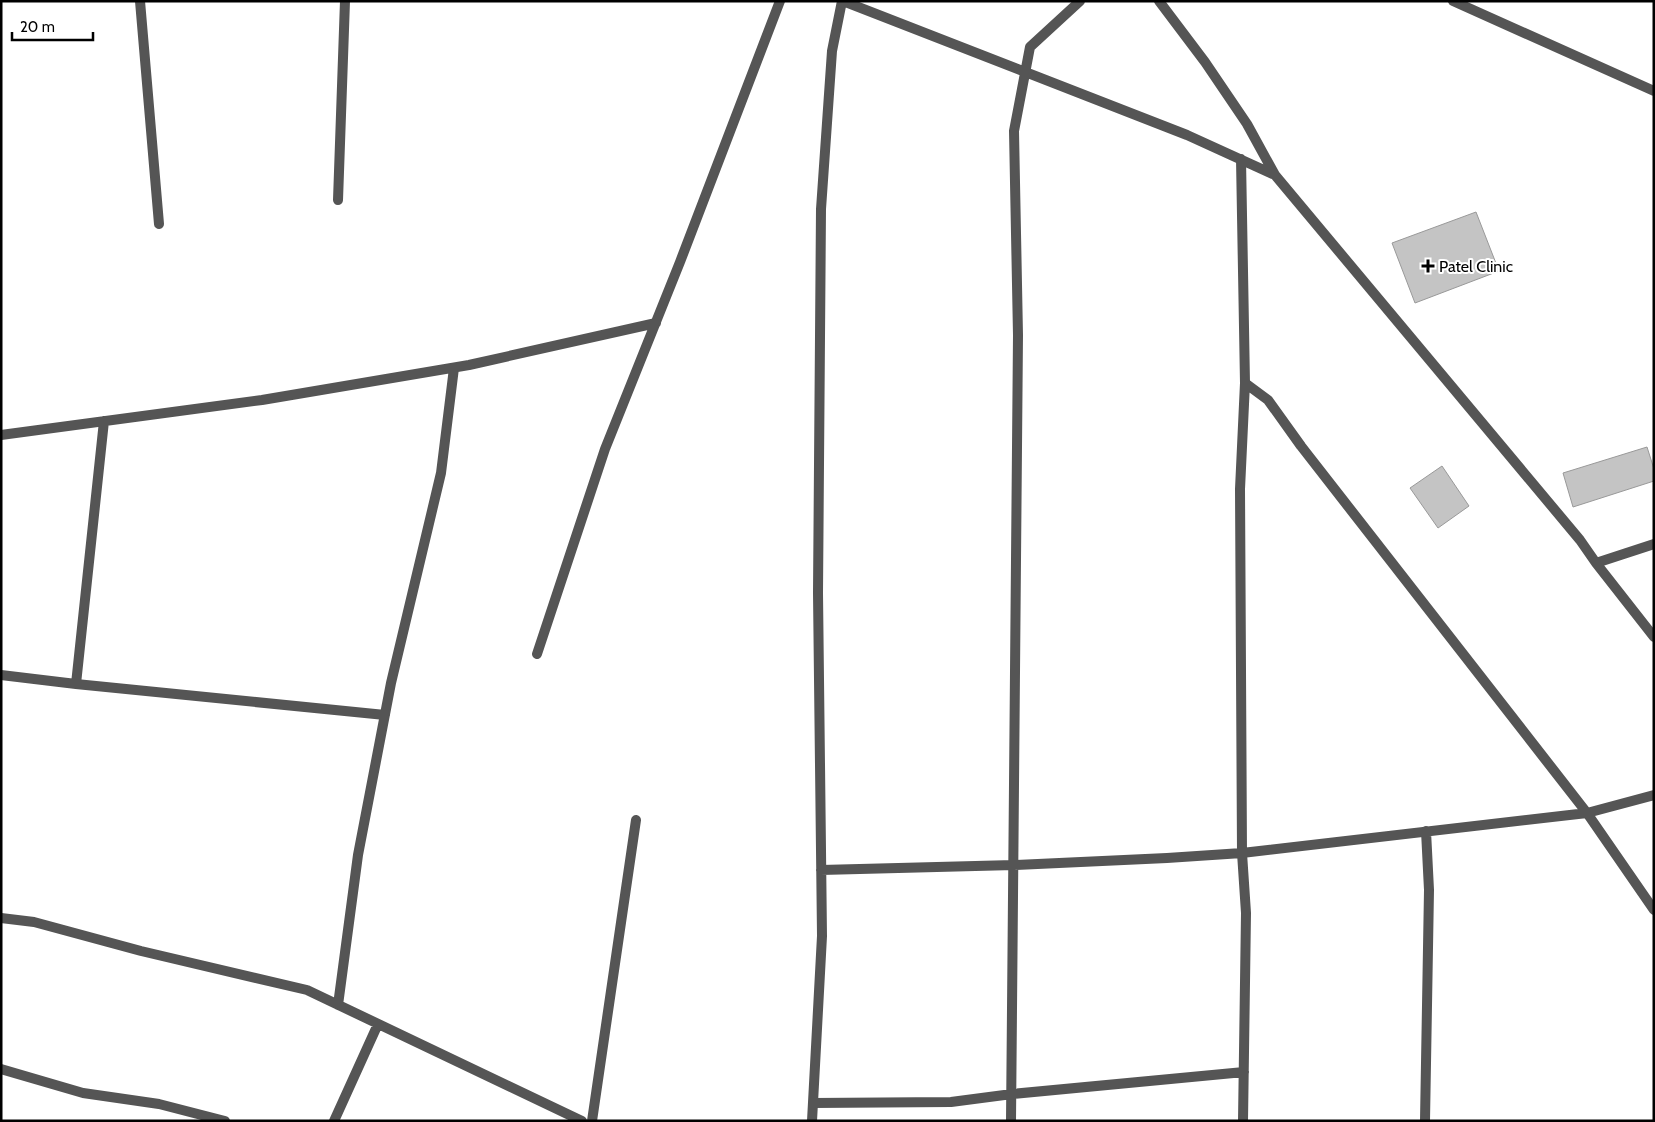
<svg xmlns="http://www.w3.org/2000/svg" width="1655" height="1122" font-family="Cabin,sans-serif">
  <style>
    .building { fill: #c4c4c4; stroke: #999 }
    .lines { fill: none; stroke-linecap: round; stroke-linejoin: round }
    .lane { stroke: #555; stroke-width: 10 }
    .street { stroke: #555; stroke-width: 10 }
    .poi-dot { fill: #000; stroke: #fff; stroke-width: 2 }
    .labels { text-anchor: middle; stroke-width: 4; stroke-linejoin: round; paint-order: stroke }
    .poi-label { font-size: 16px; fill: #000; stroke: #fff; text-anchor: start }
  </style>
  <rect width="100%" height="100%" fill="#fff"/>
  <path class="building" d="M1476,212L1499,271L1415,303L1392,243Z
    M1647,447L1654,469V481L1573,507L1563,473Z
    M1442,466L1469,506L1438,528L1410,488Z"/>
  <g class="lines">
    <path class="lane" d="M338,200L345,1"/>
    <path class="street" d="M140,1L159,224
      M843,1L1187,135L1275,175L1580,540L1596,563L1654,637
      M1159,1L1205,62L1247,124L1275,175
      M1453,1L1654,91
      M1241,159L1245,383L1240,489L1242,853L1246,913L1243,1121
      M1245,383L1268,400L1301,446L1587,813L1654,910
      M1,435L262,400L469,365L656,323
      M1596,563L1654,544
      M537,654L605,449L680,262L780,1
      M1,675L76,684L385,715
      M76,684L104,421
      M821,870L1014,865L1167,858L1242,853L1587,813L1654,795
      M1,918L34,922L141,951L307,990L582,1121
      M338,1005L358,855L391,683L441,473L454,368
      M1,1069L83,1093L159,1104L225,1121
      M813,1103L951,1102L1012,1094L1244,1072
      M334,1121L378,1024
      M592,1121L636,820
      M812,1121L822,936L818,593L821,209L832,51L842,1
      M1011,1121L1018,335L1014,131L1030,47L1080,1
      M1425,1121L1429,890L1426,831"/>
  </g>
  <path class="poi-dot" d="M1425.5 258.5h5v5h5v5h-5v5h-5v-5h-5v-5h5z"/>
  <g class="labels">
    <g class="poi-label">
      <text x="1439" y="272">Patel Clinic</text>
    </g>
  </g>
  <rect width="1655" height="1122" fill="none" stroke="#000000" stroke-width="5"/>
  <path d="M12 32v8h81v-8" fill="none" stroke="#000000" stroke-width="2.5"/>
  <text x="20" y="32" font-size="15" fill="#000000" stroke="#ffffff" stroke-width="4" paint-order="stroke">20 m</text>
</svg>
